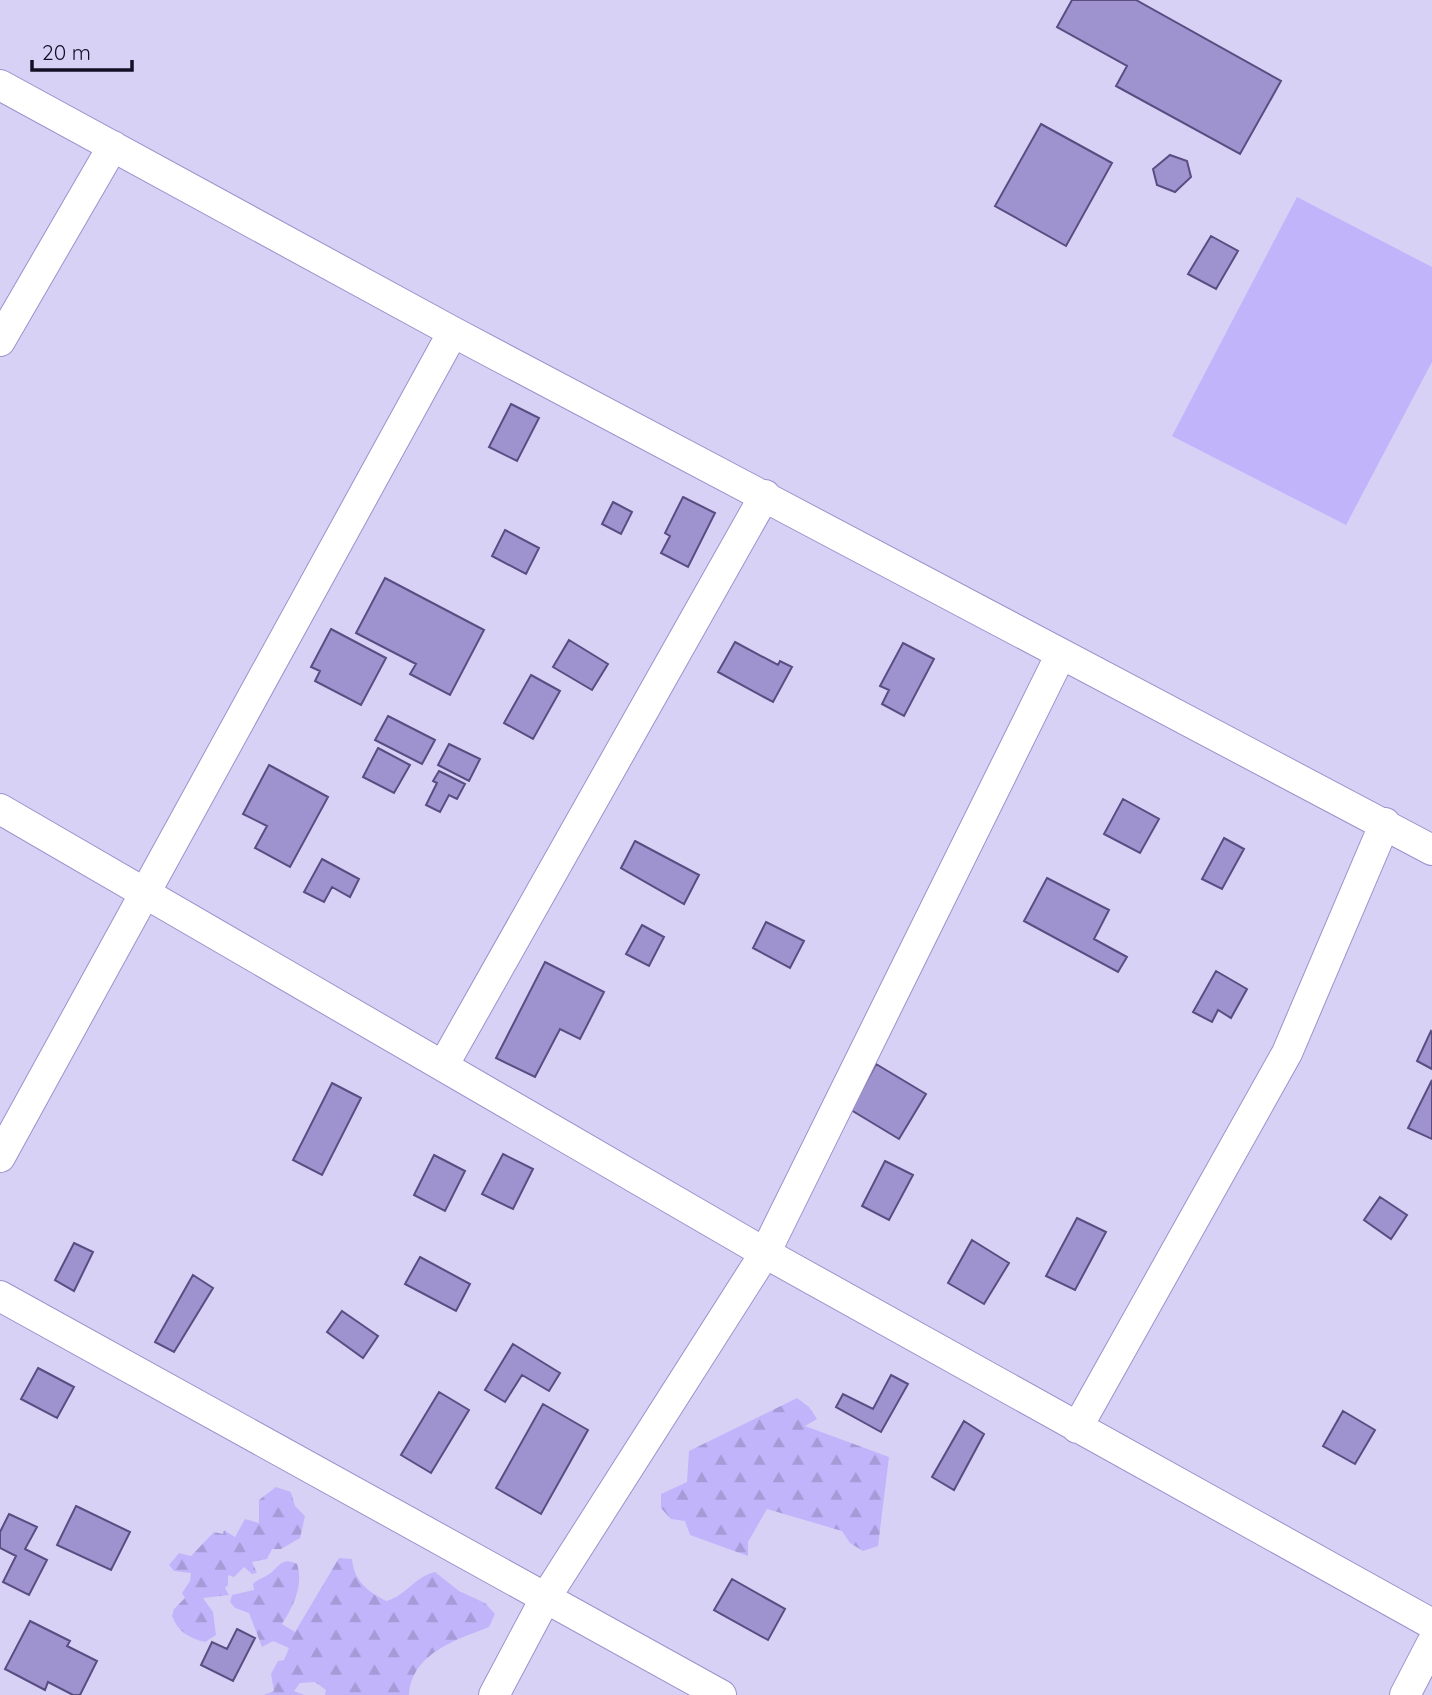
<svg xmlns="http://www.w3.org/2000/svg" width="1432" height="1695" font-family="Quicksand,sans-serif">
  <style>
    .forest { fill: url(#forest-firs) }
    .pitch { fill: #c2b4fb }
    .building { fill: #9e93ce; stroke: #594d82; stroke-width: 2 }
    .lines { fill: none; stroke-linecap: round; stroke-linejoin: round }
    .street-casing { stroke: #9d91cc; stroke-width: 32 }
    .street { stroke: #fff; stroke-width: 30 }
  </style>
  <defs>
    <pattern id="forest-firs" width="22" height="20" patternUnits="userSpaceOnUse" patternTransform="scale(1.75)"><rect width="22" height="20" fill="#c2b4fb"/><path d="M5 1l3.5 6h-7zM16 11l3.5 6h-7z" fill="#a69ad7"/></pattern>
  </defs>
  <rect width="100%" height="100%" fill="#d7d1f6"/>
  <path class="forest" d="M797,1398L809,1407L817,1419L805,1426L889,1457L878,1546L863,1551L850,1543L842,1531L767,1509L748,1542V1556L690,1535L685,1521L671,1519L661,1508V1494L687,1482L689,1451Z
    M276,1487L291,1492L295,1506L305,1516L300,1538L281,1549H272L267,1559L252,1562L257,1573L252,1574L244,1567L234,1577L228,1575V1585L225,1588L229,1595L203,1598L213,1612L216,1635L205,1642C189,1638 178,1632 172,1616L174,1609L185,1598L182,1593L190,1581L191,1573L174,1571L169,1565L179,1553L191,1556L214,1532L223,1534L224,1530L235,1537L245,1519L259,1523V1500Z
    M339,1558L352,1559C354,1581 367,1591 386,1601C406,1596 414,1577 435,1572L459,1591L485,1603L495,1614L489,1627C456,1640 412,1653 409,1695H325L326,1690L315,1682L300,1683L294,1691L304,1695H264L274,1691L271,1674L278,1661L284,1660L289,1648L273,1641L262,1647L249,1613L235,1608L230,1602L232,1595L254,1590L253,1584C259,1578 267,1577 273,1571C281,1563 285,1558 297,1564C304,1585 293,1607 282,1624L295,1632Z"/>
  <path class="pitch" d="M1297,197L1432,267V362L1346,525L1172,436Z"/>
  <path class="building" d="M1072,0H1136L1281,81L1240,154L1116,86L1127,66L1057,27Z
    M1041,124L1112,163L1066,246L995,206Z
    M1170,155L1187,161L1191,177L1175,192L1157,185L1153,169Z
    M1211,236L1238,251L1216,289L1188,274Z
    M511,404L539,418L517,461L489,447Z
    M683,497L715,513L688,567L661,553L670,536L665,533Z
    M613,502L632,512L621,534L602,524Z
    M505,530L539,548L526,574L492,556Z
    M385,578L484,630L450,695L410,674L416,664L356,633Z
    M331,629L386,658L361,705L315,681L320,671L311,667Z
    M569,640L608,664L592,690L553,667Z
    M735,642L778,665L780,661L792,667L773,702L718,672Z
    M903,643L934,659L904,716L882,704L889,690L880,686Z
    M531,675L560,691L533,739L504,723Z
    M388,716L435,740L422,764L375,740Z
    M449,744L480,759L469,781L438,765Z
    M378,748L410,765L394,793L363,777Z
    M269,765L328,797L290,867L255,848L267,826L243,814Z
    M439,771L465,784L457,799L449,795L440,812L426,805L437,783L433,781Z
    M1123,799L1159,819L1140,853L1104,834Z
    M1224,838L1244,849L1222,889L1202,879Z
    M635,841L699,875L684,904L621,868Z
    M322,859L359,879L350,897L332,887L324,902L304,892Z
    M1047,878L1109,910L1094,939L1127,957L1118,972L1024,921Z
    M766,922L804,941L790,968L753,948Z
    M642,925L664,937L649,966L626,954Z
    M545,962L604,992L580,1039L560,1029L535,1077L496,1058Z
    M1216,971L1247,989L1231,1018L1218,1010L1212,1022L1193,1012Z
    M1431,1031L1432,1032V1069L1417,1061Z
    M876,1064L926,1094L899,1139L851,1110Z
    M1432,1080V1139L1408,1128Z
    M332,1083L361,1098L322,1175L293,1160Z
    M503,1154L533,1169L513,1209L482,1194Z
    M434,1155L465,1171L445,1211L414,1195Z
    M885,1161L913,1175L889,1220L862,1206Z
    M1380,1197L1407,1215L1391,1239L1364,1220Z
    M1077,1218L1106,1232L1075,1290L1046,1276Z
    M972,1240L1009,1263L984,1304L948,1283Z
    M74,1243L93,1252L74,1291L55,1280Z
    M420,1257L470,1284L456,1311L405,1284Z
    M193,1275L213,1288L174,1352L155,1342Z
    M342,1311L378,1336L363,1358L327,1332Z
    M513,1344L560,1373L549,1391L522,1375L505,1402L485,1390Z
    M38,1368L74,1387L57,1418L21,1399Z
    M891,1375L908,1384L881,1432L836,1407L843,1394L873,1409Z
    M439,1392L469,1410L431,1473L401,1455Z
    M543,1404L588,1430L541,1514L496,1488Z
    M1343,1411L1375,1430L1355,1464L1323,1446Z
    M964,1421L984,1434L954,1490L932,1477Z
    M76,1506L130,1532L111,1570L57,1545Z
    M9,1514L37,1527L25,1549L47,1560L29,1595L3,1582L16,1556L0,1548V1532Z
    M732,1579L785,1609L768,1640L714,1610Z
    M30,1621L70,1641L67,1646L97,1661L80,1695H73L48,1682L45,1690L5,1669Z
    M237,1629L255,1638L233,1681L201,1665L212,1642L227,1649Z"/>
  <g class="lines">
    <g class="street-casing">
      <path id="street" d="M0,85L453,332L1432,850
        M0,341L113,146
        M0,809L765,1253L1432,1624
        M443,1066L765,495
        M0,1157L453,332
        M0,1296L721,1695
        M1077,1428L1287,1053L1385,823
        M494,1695L546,1597L765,1253L1061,654
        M1405,1695L1432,1643"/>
    </g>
    <use href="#street" class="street"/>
  </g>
  <path d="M32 60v10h100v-10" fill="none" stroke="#140f24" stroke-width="3.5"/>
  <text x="42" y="60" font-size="21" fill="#140f24" stroke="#d7d1f6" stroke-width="5" paint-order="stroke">20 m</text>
</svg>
